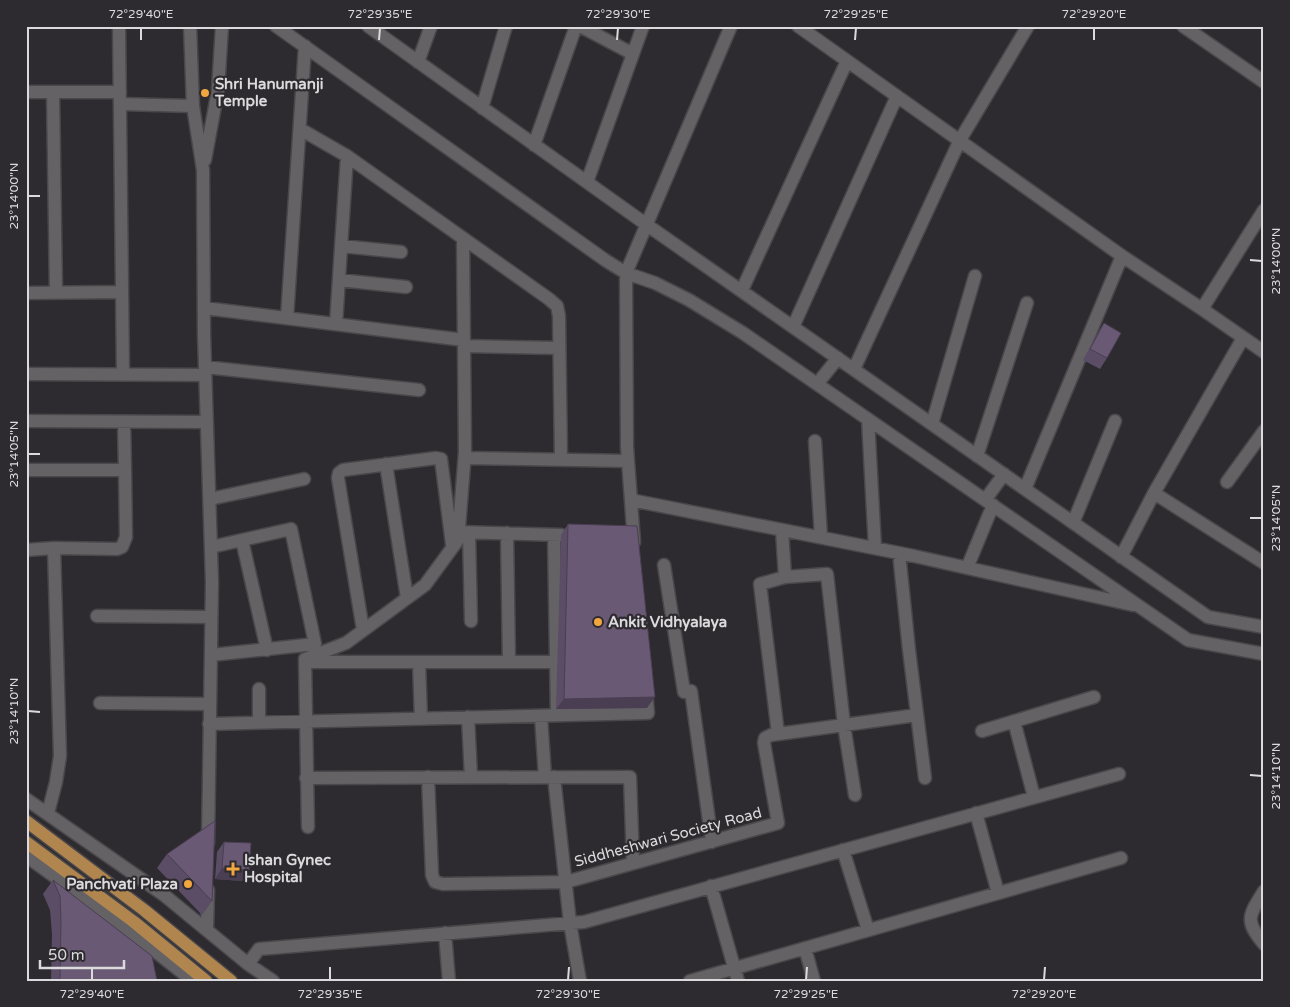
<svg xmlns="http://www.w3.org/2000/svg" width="1290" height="1007" font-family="'Varela Round',sans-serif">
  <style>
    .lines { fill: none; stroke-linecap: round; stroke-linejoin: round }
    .minor-casing { stroke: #49474a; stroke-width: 15 }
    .major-casing { stroke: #49474a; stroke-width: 15 }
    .minor { stroke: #646265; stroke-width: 12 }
    .major { stroke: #b1864e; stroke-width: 12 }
    .wall { fill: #5a4d65 }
    .shaded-wall { fill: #4a3e52 }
    .building { fill: #695975; stroke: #4a3e52 }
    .ticks { fill: none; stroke: #dbdadc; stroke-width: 2 }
    .poi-dot { fill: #f1a63f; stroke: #2d2b2f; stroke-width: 2 }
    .labels { text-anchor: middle; stroke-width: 4.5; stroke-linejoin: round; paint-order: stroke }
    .poi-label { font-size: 15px; font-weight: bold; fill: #dbdadc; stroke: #2d2b2f; text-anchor: start }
    .street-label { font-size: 15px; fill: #dbdadc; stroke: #2d2b2f }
    .neatline { fill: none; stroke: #dbdadc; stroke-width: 2 }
    .ticks-label { font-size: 12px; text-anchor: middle; fill: #dbdadc }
  </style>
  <rect width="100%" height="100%" fill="#2d2b2f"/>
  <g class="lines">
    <g class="minor-casing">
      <path id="minor" d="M119,26L123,374
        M190,26L193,106L203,170L204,335L212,582L208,843
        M276,26L605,260L626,273L655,283L689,300L743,333L1188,640L1264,654
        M368,26L647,225L1208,617L1264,627
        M580,26L633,54
        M798,26L1122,256L1202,309L1264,352
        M1183,26L1264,82
        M418,62L431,26
        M26,92H120
        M53,92L56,293
        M120,104L193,106
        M482,108L506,26
        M300,129L347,156L336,324
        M534,145L576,26
        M347,156L549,299L557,306L559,316L561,460
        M205,160L218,90L222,26
        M587,182L643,26
        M341,246L401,252
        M339,280L406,287
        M742,290L847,61
        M26,293L122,292
        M204,308L464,340
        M1202,309L1264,210
        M287,318L305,46
        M793,327L897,96
        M464,346L559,348
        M205,367L419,390
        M854,369L960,140L1028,26
        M26,374L205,375
        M817,384L838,358
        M868,419L875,548
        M26,421L207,422
        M124,422L125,470
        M932,424L975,276
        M815,441L821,537
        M977,456L1027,303
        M465,458L628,461
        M386,464L407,598
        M26,470H125L126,537L122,547L117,549L54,548L60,756L56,782L48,813
        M1227,482L1264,431
        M1025,489L1122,256
        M1154,493L1264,563
        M210,499L304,479
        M631,500L914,556L1133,605
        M985,500L1004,474
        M1073,523L1115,421
        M782,530L785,577L827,574L844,725L855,795
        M459,532L561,535
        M469,533L471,621
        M507,533L509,662
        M554,535L557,715
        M242,540L267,650
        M634,542L627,447L626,273L731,26
        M26,550L54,548
        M899,553L909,650L925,778
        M1121,557L1154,493L1243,338
        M664,565L684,692L691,691L712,842
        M967,568L993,505
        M97,616L211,617
        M363,630L338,478L339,473L343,470L436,458L441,459L452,544
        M211,655L315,644L291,529L211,547
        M305,662H556
        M419,662L421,719
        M100,703L209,704
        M541,716L545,777
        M468,717L471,777
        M1014,721L1034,797
        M259,722V689
        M209,724L648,713L646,691
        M982,731L1094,697
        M778,734L760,584L785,577
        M428,777L432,875L435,882L443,884L566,882L778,823L764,743L765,738L771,735L917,715
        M554,777L570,923L580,981
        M306,778L630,777L633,863
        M26,799L164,895L248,964L273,981
        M976,813L998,893
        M308,827L305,659L346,643L425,585L458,540L465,452L463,239
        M843,850L868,930
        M26,856L127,929L193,981
        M711,886L738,981
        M1264,891C1249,915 1244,921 1264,944
        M207,930L208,890
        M445,933L449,981
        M805,948L814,981
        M248,964L259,949L584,922L1119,774
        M690,981L1121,858"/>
    </g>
    <g class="major-casing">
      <path id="major" d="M26,821L144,910L231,981
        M26,842L134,922L206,981"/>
    </g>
    <use href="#minor" class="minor"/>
    <use href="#major" class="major"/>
  </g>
  <path class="wall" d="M1104,323L1107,358L1100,369L1083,360L1097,334Z
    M568,524L647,708L556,709L561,535Z
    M224,842L249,870L242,881L215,879L217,852Z
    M167,854L212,901L202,915L157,868Z
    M53,880L157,981H51L52,934L50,910L43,894Z"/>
  <path class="shaded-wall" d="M655,697L647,708L556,709L564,699Z
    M222,868L249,870L242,881L215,879Z"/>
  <path class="building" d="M1104,323L1121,333L1107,358L1090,349Z
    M568,524L637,526L655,697L564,699Z
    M215,821L212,901L167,854Z
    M224,842L251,843L249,870L222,868Z
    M53,880L152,956L157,981H60L61,920L60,896Z"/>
  <path class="ticks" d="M141,40V28M379,40L380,28M617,40L618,28M855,40L856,28M1094,40V28M28,196H40M1250,260L1262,261M28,454H40M1250,518H1262M28,711L40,712M1250,775L1262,776M92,980V967M330,980V967M568,980L569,967M806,980L807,967M1044,980L1045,967"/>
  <g class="poi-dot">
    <circle cx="205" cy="93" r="5"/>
    <circle cx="598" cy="622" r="5"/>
    <path d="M230.5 861.5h5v5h5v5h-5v5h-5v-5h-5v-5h5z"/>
    <circle cx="188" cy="884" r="5"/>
  </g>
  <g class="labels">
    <g class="poi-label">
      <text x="215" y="89">Shri Hanumanji<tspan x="215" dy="17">Temple</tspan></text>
      <text x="608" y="627">Ankit Vidhyalaya</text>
      <text x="244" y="865">Ishan Gynec<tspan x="244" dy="17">Hospital</tspan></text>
      <text x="178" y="889" text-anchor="end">Panchvati Plaza</text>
    </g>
    <g class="street-label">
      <text transform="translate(668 837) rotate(-15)" y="5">Siddheshwari Society Road</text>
    </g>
  </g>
  <rect width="1290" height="1007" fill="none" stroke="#2d2b2f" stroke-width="55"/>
  <path d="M40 960v8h84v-8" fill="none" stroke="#dbdadc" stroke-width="2.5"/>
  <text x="48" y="960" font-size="15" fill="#dbdadc" stroke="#2d2b2f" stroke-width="4" paint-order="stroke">50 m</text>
  <rect x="28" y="28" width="1234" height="952" class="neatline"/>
  <g class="ticks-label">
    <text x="141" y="18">72°29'40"E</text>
    <text x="380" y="18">72°29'35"E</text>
    <text x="618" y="18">72°29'30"E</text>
    <text x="856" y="18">72°29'25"E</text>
    <text x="1094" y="18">72°29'20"E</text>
    <text transform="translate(14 196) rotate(-90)" y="4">23°14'00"N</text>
    <text transform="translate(1276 261) rotate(-90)" y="4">23°14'00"N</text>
    <text transform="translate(14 454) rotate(-90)" y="4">23°14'05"N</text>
    <text transform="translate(1276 518) rotate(-90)" y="4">23°14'05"N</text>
    <text transform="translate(14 711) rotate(-90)" y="4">23°14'10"N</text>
    <text transform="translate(1276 776) rotate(-90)" y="4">23°14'10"N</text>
    <text x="92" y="998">72°29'40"E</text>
    <text x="330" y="998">72°29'35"E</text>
    <text x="568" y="998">72°29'30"E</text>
    <text x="806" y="998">72°29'25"E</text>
    <text x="1044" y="998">72°29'20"E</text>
  </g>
</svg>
